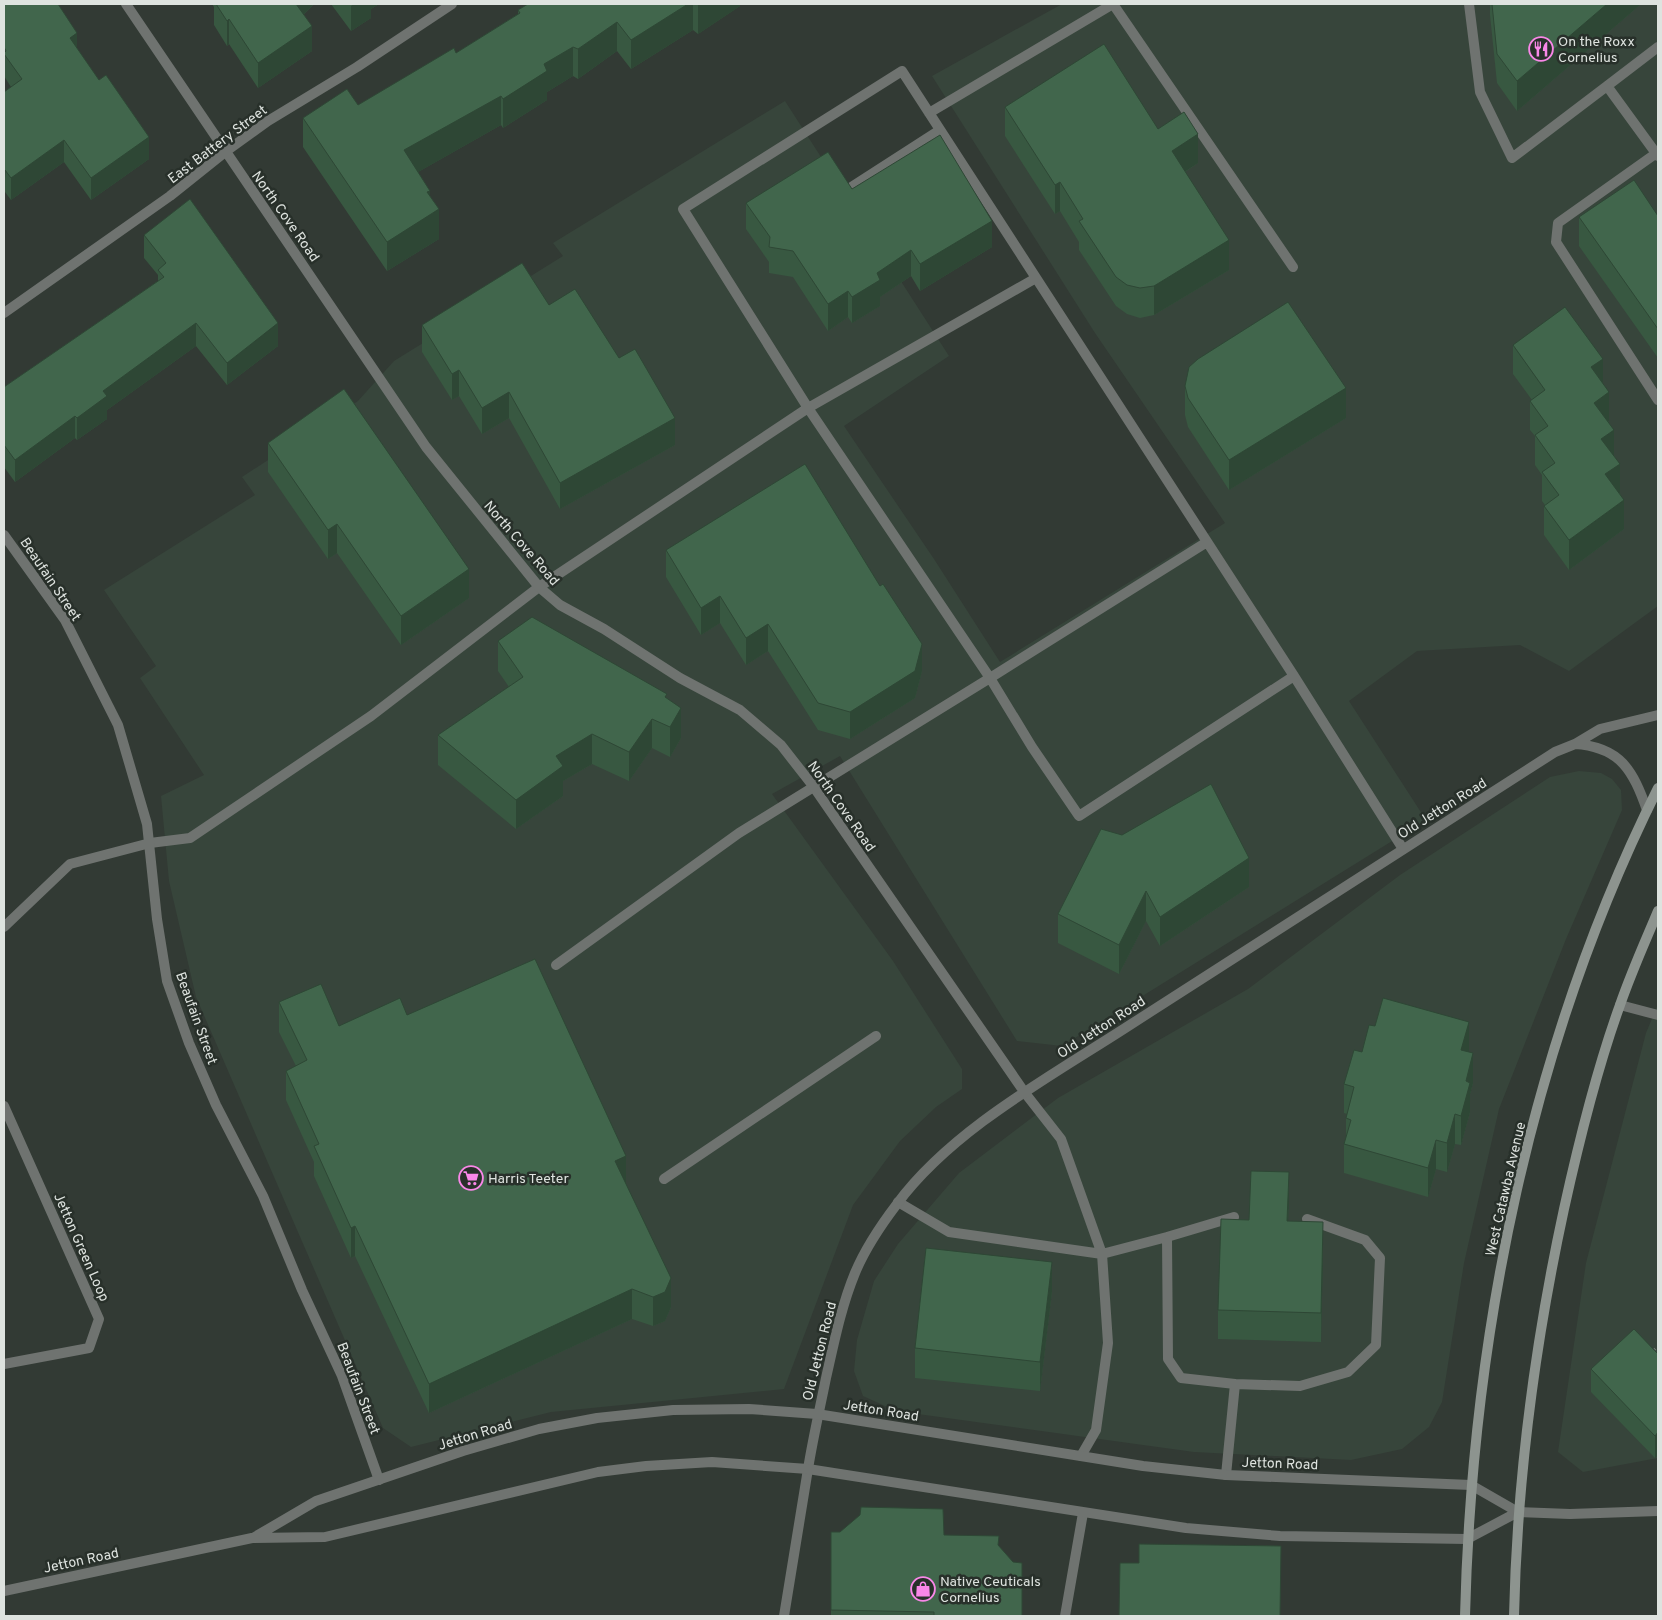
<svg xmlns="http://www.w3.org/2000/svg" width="1662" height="1620" font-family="Overpass,sans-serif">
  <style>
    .built { fill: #37453b }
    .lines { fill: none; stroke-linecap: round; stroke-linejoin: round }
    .path { stroke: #737a74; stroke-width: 3; stroke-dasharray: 1 4; stroke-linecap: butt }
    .service { stroke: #6f7370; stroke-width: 10 }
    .minor { stroke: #6f7370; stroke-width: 10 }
    .tertiary { stroke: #6f7370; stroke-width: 10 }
    .secondary { stroke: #8d948f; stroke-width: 10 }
    .wall { fill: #385841 }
    .shaded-wall { fill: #2e4735 }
    .building { fill: #41664c; stroke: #2e4735 }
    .labels { text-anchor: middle; stroke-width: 5; stroke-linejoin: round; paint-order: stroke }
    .poi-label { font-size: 14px; fill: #dee3df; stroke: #28302a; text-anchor: start }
    .street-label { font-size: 14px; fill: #dee3df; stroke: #28302a }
  </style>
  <rect width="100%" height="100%" fill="#323a34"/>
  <path class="built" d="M1062,4H1658V606L1569,671L1520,645L1417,651L1349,701L1426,820L1062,1046L1017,1041L840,756L772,794L893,961L962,1069V1089L936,1107L900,1141L853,1205L784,1389L551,1412L411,1447L383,1428L196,997L169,881L161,796L204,775L140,678L156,666L104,590L255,495L242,477L358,401L394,361L563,256L553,243L785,101L949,356L844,426L934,559L1000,662L1225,523L1095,333L932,76Z
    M1579,771L1601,773L1612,779L1621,790L1622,810L1566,939L1499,1109L1464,1263L1442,1402L1429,1427L1402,1449L1351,1460L1194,1452L896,1411L863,1396L854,1371L857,1340L874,1281L898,1244L959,1173L1058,1098L1248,989L1400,875L1550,777Z
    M1658,1004V1458L1583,1472L1558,1452L1586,1263L1646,1033Z"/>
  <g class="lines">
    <path class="path" d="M1651,1353L1658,1346"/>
    <path class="service" d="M1113,4L1293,267
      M1469,4L1480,92L1512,158L1607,86
      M1658,47L1607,86L1658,156
      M929,113L1113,4
      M1658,152L1558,223L1556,242L1658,400
      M850,188L940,130
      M1036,278L808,408L990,678L1207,542
      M150,843L190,838L371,716L539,587L808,408L683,209L902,71L1294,676L1403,849
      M556,965L739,833L990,678L1032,747L1079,816L1294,676
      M1620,1005L1658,1015
      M664,1179L876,1036
      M898,1202L949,1232L1102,1254L1061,1139L1025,1093
      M1167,1237L1234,1217
      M1235,1384L1300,1386L1348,1372L1376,1345L1380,1258L1365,1240L1307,1219
      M1081,1456L1096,1430L1108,1343L1102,1254L1167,1237L1168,1359L1181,1378L1235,1384L1226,1475
      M784,1616L808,1469
      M1065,1616L1083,1513"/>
    <path class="minor" d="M126,4L426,447L539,587L560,605L604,629L680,678L740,710L781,745L813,786L1025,1093
      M4,313L170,196L225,152L268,121L357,67L452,4
      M4,535L65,620L118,725L147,824L157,919L167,981L189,1043L216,1105L263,1196L302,1290L342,1376L379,1480
      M1575,744C1621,747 1633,771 1647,810
      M4,927L70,864L150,843
      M4,1106L99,1319L89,1348L4,1364
      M808,1469C813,1438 820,1408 826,1378C834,1343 841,1307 855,1273C865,1249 881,1225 897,1204C953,1128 1055,1074 1133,1023C1273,932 1414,842 1555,752L1575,744L1600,729L1658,715"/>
    <path class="tertiary" d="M253,1538L316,1501L463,1451L539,1429L597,1418L673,1410L749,1409L817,1414L1143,1466L1226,1475L1471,1485L1518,1512L1570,1514L1658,1511
      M4,1591L252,1538L325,1537L598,1472L646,1466L712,1462L808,1469L1186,1528L1280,1536L1467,1539L1518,1512"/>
    <path class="secondary" d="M1465,1616C1472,1334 1531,1042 1658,788
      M1514,1616C1517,1478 1535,1343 1564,1209C1579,1141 1596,1071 1620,1005C1631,973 1645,942 1658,911"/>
  </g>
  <path class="wall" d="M4,4L77,49L149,159L91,200L64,162L11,200L5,192L4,193L11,87L4,76Z
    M212,4H314L304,14L312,51L258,88L229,44L227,46L214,25V7Z
    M331,4H379L371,9V18L351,31Z
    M528,4H740V6L698,34L693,30L631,69L617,51L578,79L573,76L547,92V100L503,128L501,125L418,172L430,196L439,239L387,271L303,147V118L358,105L456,53L518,14V10Z
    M1490,4H1641L1517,111L1497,83L1490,15Z
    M1005,107L1158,129L1198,163L1185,172L1229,270L1154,315L1140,318L1127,314L1116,306L1079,250V242L1060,211L1055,214L1005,136Z
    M852,189L992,247L920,291L911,276L880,297V306L852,323L848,317L828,331L793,277L769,273V262L746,229V203Z
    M1658,216V358L1579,246V217Z
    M144,235L278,346L227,385L196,346L107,410V419L77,440L75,438L15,482L4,467V387L158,281V275L144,258Z
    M549,305L619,358L675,445L560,509L509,418L482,434L459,396L452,400L422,352V325Z
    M1513,345L1603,384L1620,493L1624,529L1569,570L1544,535V506L1545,505L1542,501V475L1535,465V436L1530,430V401L1532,400L1513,374Z
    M1185,386L1346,418L1229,490L1188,427L1185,415Z
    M268,443L469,598L401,645L337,553L328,559L268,472Z
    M666,550L922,671L915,698L850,739L818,730L768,651L746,665L720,623L701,635L666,577Z
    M498,641L667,699L681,738L670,757L652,748L629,781L592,764L563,781V796L516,829L438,765V735L509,687L498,671Z
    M1101,829L1249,887L1160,946L1146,921L1119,974L1058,943V914Z
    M279,1002L339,1026L407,1015L626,1185L671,1307L665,1321L653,1326L632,1319L429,1413L355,1256L351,1258L314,1176V1162L286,1100V1071L296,1066L279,1032Z
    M1362,1052H1468L1473,1083L1470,1094V1112L1461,1145L1455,1144L1447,1172L1436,1169L1428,1197L1344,1173V1144L1346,1139V1118L1347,1114L1344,1113V1084Z
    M1289,1201L1288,1221L1323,1252L1321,1342L1218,1339V1310L1249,1220Z
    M1052,1291L1040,1391L915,1378V1348Z
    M1658,1354L1655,1458L1591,1392V1369Z
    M831,1532L944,1535L999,1546L1022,1616H831Z"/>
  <path class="shaded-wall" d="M293,4H314L293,25Z
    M354,4H379L371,9V18L351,31V6Z
    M688,4H693V30L631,69V40Z
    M699,4H740V6L698,34V5Z
    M1607,4H1641L1517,111V81Z
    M229,19V44L227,46V21Z
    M617,22V51L578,79V49Z
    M312,26V51L258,88V63Z
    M77,33V55L70,38Z
    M573,47V76L547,92V100L503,128V99L544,64Z
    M501,96V125L404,180V150Z
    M1198,134V163L1172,180V151Z
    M149,137V159L91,200V178Z
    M64,140V162L11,200V178Z
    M5,170V192L4,193V171Z
    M1060,182V211L1055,214V185Z
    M430,191V215L439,209V239L387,271V242L427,192Z
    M992,221V247L920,291V264Z
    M1229,240V270L1154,315V286Z
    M911,250V276L880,297V306L852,323V297L877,273Z
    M848,291V317L828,331V304Z
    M196,323V346L107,410V419L77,440V418L103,391Z
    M278,323V346L227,385V363Z
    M1603,359V388L1591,367Z
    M459,370V396L452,400V374Z
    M1346,388V418L1229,490V460Z
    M509,392V418L482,434V408Z
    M1609,392V421L1594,432V403Z
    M75,416V438L15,482V460Z
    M675,418V445L560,509V483Z
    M1614,430V459L1601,439Z
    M1620,464V493L1605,503V474Z
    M1624,500V529L1569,570V540Z
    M337,524V553L328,559V530Z
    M469,569V598L401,645V616Z
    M720,596V623L701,635V608Z
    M768,624V651L746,665V638Z
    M922,644V671L915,698L850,739V712Z
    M681,708V738L670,757V727Z
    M652,719V748L629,781V752Z
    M592,734V764L563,781V796L516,829V800L556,756Z
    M1249,858V887L1160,946V917Z
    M1146,891V921L1119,974V945Z
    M1469,1022V1052L1461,1079V1050Z
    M1473,1053V1083L1470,1094V1112L1461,1145V1116L1466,1081Z
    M1455,1114V1144L1447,1172V1143Z
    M1436,1140V1169L1428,1197V1168Z
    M626,1156V1185L615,1161Z
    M1289,1172V1201L1287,1250V1221Z
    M1323,1222V1252L1321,1342V1313Z
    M355,1226V1256L351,1258V1228Z
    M1052,1262V1291L1040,1391V1362Z
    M671,1278V1307L665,1321L653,1326V1297Z
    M632,1289V1319L429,1413V1384Z
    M1658,1432V1455L1655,1458V1436Z"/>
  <path class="building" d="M4,4H58L77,33L70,38L99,80L106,75L149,137L91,178L64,140L11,178L5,170L4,171V92L22,79L4,54V53L6,51L4,47Z
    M216,4H296L312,26L258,63L229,19L227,21Z
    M528,4H688L631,40L617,22L578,49L573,47L544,64L547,71L503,99L501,96L404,150L430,191L427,192L439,209L387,242L303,118L347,89L358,105L454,48L456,53L520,13L518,10Z
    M1492,4H1607L1517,81L1497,54Z
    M1104,44L1158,129L1184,112L1198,134L1172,151L1229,240L1154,286L1140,288L1127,285L1116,277L1079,221L1083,219L1060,182L1055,185L1005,107Z
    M940,135L992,221L920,264L911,250L877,273L880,280L852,297L848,291L828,304L793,251L769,247L770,237L746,203L828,152L852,189Z
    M1634,180L1658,216V329L1579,217Z
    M190,199L278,323L227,363L196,323L103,391L107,396L77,418L75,416L15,460L4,445V387L164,277L158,270L166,263L144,235Z
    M522,263L549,305L575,289L619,358L635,349L675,418L560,483L509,392L482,408L459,370L452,374L422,325Z
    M1288,302L1346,388L1229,460L1188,398L1185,386L1189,367L1198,359Z
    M1565,307L1603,359L1591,367L1609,392L1594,403L1614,430L1601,439L1620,464L1605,474L1624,500L1569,540L1544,506L1559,495L1542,472L1555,463L1535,435L1548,426L1530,401L1545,390L1513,345Z
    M344,389L469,569L401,616L337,524L328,530L268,443Z
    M805,464L880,586L883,584L922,644L915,671L850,712L818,703L768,624L746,638L720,596L701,608L666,550Z
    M532,617L667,694L665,697L681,708L670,727L652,719L629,752L592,734L556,756L563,766L516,800L438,735L523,677L498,641Z
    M1211,784L1249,858L1160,917L1146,891L1119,945L1058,914L1101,829L1122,835Z
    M535,959L626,1156L615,1161L671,1278L665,1292L653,1297L632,1289L429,1384L355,1226L351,1228L314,1146L319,1144L286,1071L307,1060L279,1002L321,984L339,1026L400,998L407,1015Z
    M1383,998L1469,1022L1461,1050L1473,1053L1466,1081L1470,1083L1461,1116L1455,1114L1447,1143L1436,1140L1428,1168L1344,1144L1351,1120L1346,1118L1354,1087L1344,1084L1354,1050L1362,1052L1369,1025L1375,1026Z
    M1251,1171L1289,1172L1287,1221L1323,1222L1321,1313L1218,1310L1221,1219L1249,1220Z
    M926,1248L1052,1262L1040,1362L915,1348Z
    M1634,1329L1658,1354V1432L1655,1436L1591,1369Z
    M861,1507L943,1509L944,1535L999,1536L998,1545L1013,1562L1022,1563V1616H934V1612L831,1610V1532H840L860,1515Z
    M1139,1544L1281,1546L1280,1616H1119L1120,1563H1139Z"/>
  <defs>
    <g id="restaurant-ring" transform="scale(1.25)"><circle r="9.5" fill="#28302a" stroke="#f987e8" stroke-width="1.5"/><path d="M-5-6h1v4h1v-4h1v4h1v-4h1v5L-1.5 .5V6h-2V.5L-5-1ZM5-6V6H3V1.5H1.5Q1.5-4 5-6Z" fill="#f987e8"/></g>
    <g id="supermarket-ring" transform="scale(1.25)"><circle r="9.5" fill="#28302a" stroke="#f987e8" stroke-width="1.5"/><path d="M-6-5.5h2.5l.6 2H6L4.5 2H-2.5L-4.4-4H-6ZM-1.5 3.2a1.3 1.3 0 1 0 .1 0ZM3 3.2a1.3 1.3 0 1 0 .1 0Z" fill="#f987e8"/></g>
    <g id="shop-ring" transform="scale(1.25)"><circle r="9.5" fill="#28302a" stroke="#f987e8" stroke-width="1.5"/><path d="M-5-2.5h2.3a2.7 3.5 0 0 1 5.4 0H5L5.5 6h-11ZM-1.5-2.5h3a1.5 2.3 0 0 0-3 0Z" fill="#f987e8"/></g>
  </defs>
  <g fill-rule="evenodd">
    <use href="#restaurant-ring" x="1541" y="49"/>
    <use href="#supermarket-ring" x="471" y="1178"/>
    <use href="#shop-ring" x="923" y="1589"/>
  </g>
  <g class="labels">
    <g class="poi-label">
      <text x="1558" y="46">On the Roxx<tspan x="1558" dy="16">Cornelius</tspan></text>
      <text x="488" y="1183">Harris Teeter</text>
      <text x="940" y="1586">Native Ceuticals<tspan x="940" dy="16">Cornelius</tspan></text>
    </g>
    <g class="street-label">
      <text transform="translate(217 144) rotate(-37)" y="5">East Battery Street</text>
      <text transform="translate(286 216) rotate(55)" y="5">North Cove Road</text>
      <text transform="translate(522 543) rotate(49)" y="5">North Cove Road</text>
      <text transform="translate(51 579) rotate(56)" y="5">Beaufain Street</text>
      <text transform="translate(842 806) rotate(55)" y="5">North Cove Road</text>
      <text transform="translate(1442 808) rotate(-32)" y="5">Old Jetton Road</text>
      <text transform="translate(197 1018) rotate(70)" y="5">Beaufain Street</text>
      <text transform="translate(1101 1027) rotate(-33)" y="5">Old Jetton Road</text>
      <text transform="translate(1505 1189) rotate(-77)" y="5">West Catawba Avenue</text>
      <text transform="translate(82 1247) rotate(66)" y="5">Jetton Green Loop</text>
      <text transform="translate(819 1351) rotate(-76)" y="5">Old Jetton Road</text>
      <text transform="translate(359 1388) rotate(69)" y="5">Beaufain Street</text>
      <text transform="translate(881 1410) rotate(9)" y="5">Jetton Road</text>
      <text transform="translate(475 1434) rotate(-17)" y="5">Jetton Road</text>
      <text transform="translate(1280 1463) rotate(2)" y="5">Jetton Road</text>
      <text transform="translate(81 1560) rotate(-12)" y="5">Jetton Road</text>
    </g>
  </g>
  <rect width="1662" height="1620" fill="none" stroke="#dee3df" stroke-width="10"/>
</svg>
